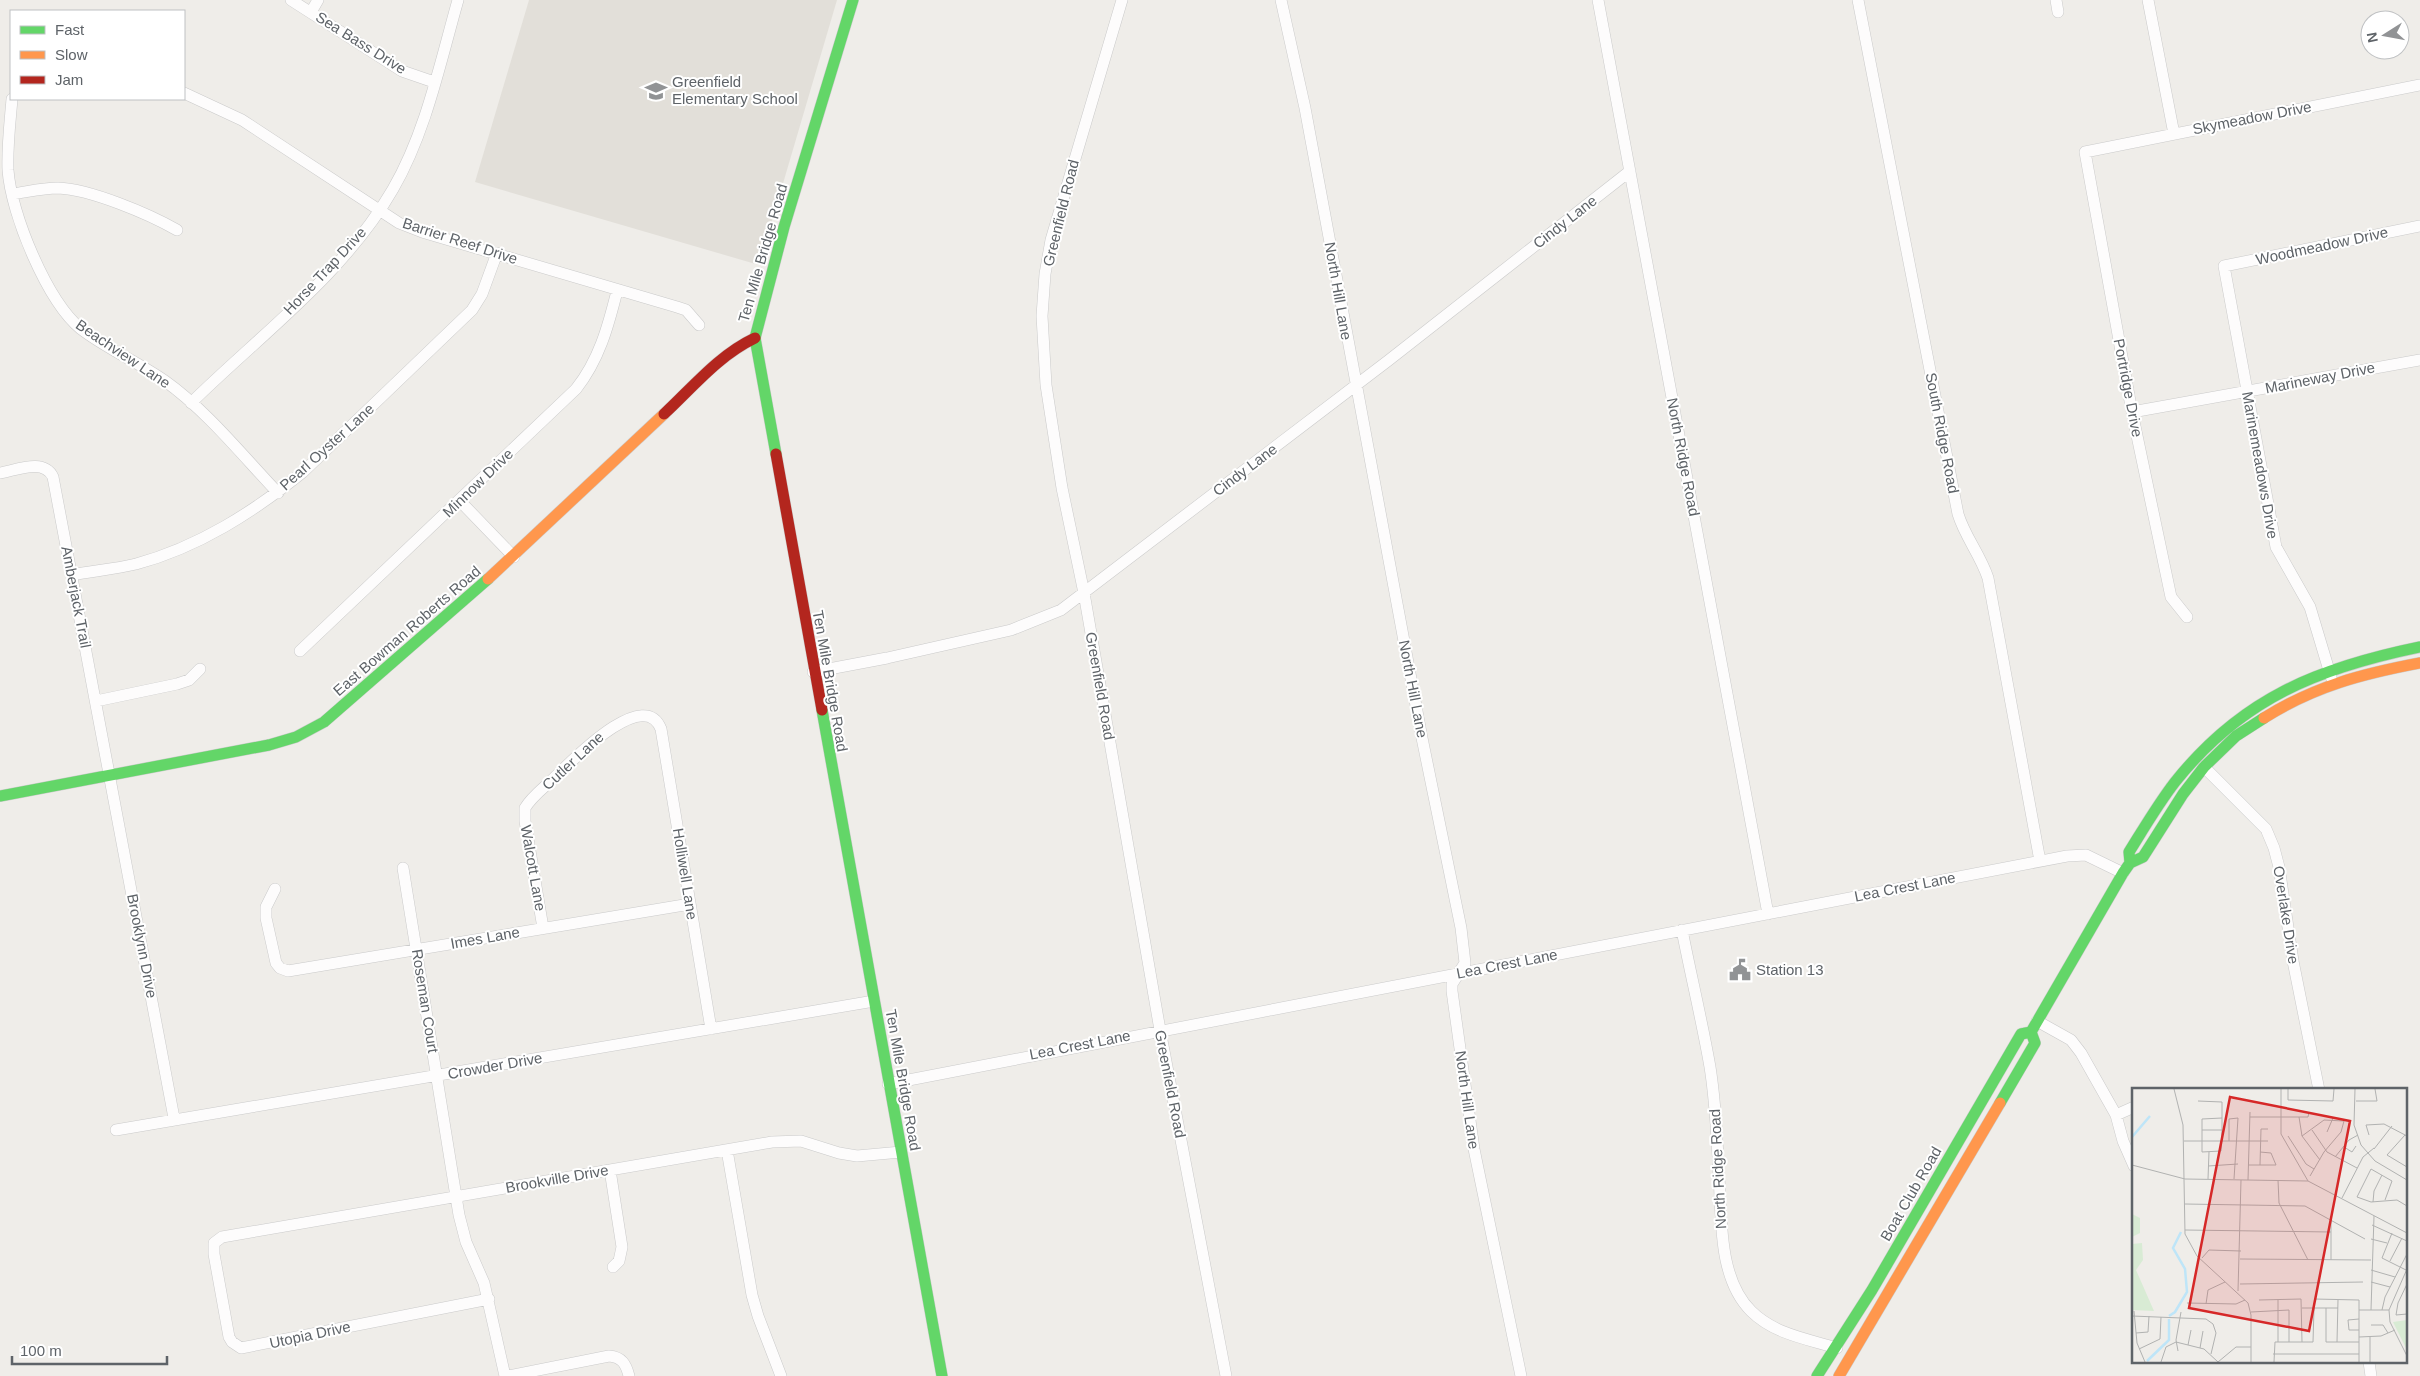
<svg xmlns="http://www.w3.org/2000/svg" width="2420" height="1376" font-family="Helvetica,sans-serif">
  <style>
    .education { fill: #e2dfd9 }
    .lines { fill: none; stroke-linecap: round; stroke-linejoin: round }
    .street-casing { stroke: #cacaca; stroke-width: 12 }
    .fast-casing { stroke: #cbcbcb; stroke-width: 12 }
    .slow-casing { stroke: #cbcbcb; stroke-width: 12 }
    .jam-casing { stroke: #cbcbcb; stroke-width: 12 }
    .street { stroke: #fdfcfc; stroke-width: 11 }
    .fast { stroke: #63d668; stroke-width: 11 }
    .slow { stroke: #ff974d; stroke-width: 11 }
    .jam { stroke: #b3261e; stroke-width: 11 }
    .labels { text-anchor: middle; stroke-width: 4; stroke-linejoin: round; paint-order: stroke }
    .street-label { font-size: 15px; fill: #5e6368; stroke: #fff }
    .poi-label { font-size: 15px; fill: #5e6368; stroke: #fff; text-anchor: start }
    .inset-river { fill: none; stroke: #bee5f8; stroke-width: 2.5 }
    .inset-road { fill: none; stroke: #b1b2b1; stroke-width: 1 }
    .view { fill: #d62828; fill-opacity: 0.15; stroke: #d62828; stroke-width: 2.5 }
    .inset-edge { fill: none; stroke: #5e6368; stroke-width: 2.5 }
  </style>
  <rect width="100%" height="100%" fill="#efede9"/>
  <path class="education" d="M529,0H837L759,265L475,182Z"/>
  <g class="lines">
    <g class="street-casing">
      <path id="street" d="M291,0L402,71L434,82
        M1122,0L1051,240L1045,274L1042,316L1046,385L1062,488L1084,593L1160,1030L1226,1376
        M1281,0L1305,108L1422,738L1461,928L1465,963L1452,984V991L1474,1149L1521,1376
        M1598,0L1768,914
        M1858,0L1958,514C1965,537 1980,554 1988,578L2040,861
        M2056,0L2058,12
        M2148,0L2174,134
        M311,12L318,0
        M184,93L242,120L399,223L422,232L677,307L686,310L699,325
        M12,99C10,123 7,147 8,170C11,214 47,301 81,329C107,349 138,362 165,381C207,411 242,455 278,493
        M12,194C27,192 42,188 58,188C90,189 149,214 177,230
        M191,403C260,335 344,274 393,189C426,132 440,63 458,0
        M2132,412L2420,360
        M0,473C17,470 44,458 53,477L174,1118
        M460,501L514,557
        M72,575C93,571 115,569 136,564C199,547 253,512 303,472L472,310L482,294L497,253
        M2187,617L2171,597L2132,412L2085,152L2420,85
        M300,651L576,389C599,360 608,327 617,291
        M813,672L887,658L1011,630L1061,610L1389,360L1630,171
        M2331,677L2310,607L2276,547L2224,266L2420,226
        M96,701L177,684L189,680L200,669
        M2204,767L2266,829L2274,848L2279,867L2293,961L2319,1090
        M403,868L459,1215L466,1242L484,1283L505,1376
        M275,889L266,907V918L276,963L280,968L288,971L690,904
        M543,928L525,821V808C532,796 545,787 555,777C570,763 644,685 661,729L711,1029
        M1682,930C1691,976 1702,1021 1710,1067C1716,1104 1717,1140 1719,1177C1722,1219 1718,1278 1751,1311C1774,1334 1807,1339 1837,1348
        M2037,1021L2071,1040L2081,1053L2116,1115L2123,1141L2134,1166
        M888,1084L2067,856L2086,855L2123,873
        M2116,1115L2134,1107
        M116,1130L874,1001
        M727,1150L752,1295L758,1316L781,1376
        M610,1170L622,1247L619,1261L613,1267
        M489,1299L241,1348L232,1342L229,1337L214,1254V1243L222,1237L772,1142L801,1141L839,1153L857,1156L901,1152
        M2369,1362L2371,1376
        M508,1376L609,1356C622,1357 626,1364 629,1376"/>
    </g>
    <g class="fast-casing">
      <path id="fast" d="M776,454L755,338L784,227L853,0
        M822,710L942,1376
        M0,796L269,745L296,737L324,722L488,579
        M2130,863L2129,852C2144,828 2158,804 2175,782C2242,698 2318,668 2420,647
        M2000,1103L2035,1043L2031,1032L2123,873L2130,863L2143,857L2183,794L2204,767L2236,736L2264,718
        M1817,1376L1872,1290L2021,1034L2031,1032"/>
    </g>
    <g class="slow-casing">
      <path id="slow" d="M488,579L664,414
        M2264,718C2315,686 2362,674 2420,663
        M1839,1376L2000,1103"/>
    </g>
    <g class="jam-casing">
      <path id="jam" d="M664,414C693,387 719,355 755,338
        M776,454L822,710"/>
    </g>
    <use href="#street" class="street"/>
    <use href="#fast" class="fast"/>
    <use href="#slow" class="slow"/>
    <use href="#jam" class="jam"/>
  </g>
  <defs>
    <g id="school-bare" transform="scale(1.725)"><path d="M0-5L7-2L0 1L-7-2ZM-4 1L0 2.5L4 1V4Q0 6-4 4Z" fill="#919395" stroke="#fff" stroke-width="2.5" paint-order="stroke"/></g>
    <g id="civic-bare" transform="scale(1.725)"><path d="M-.6-6.5H3V-4.5H.6V-3L4-1V1h2V6H-6V1h2V-1L-.6-3ZM-1.2 2.5V6h2.4V2.5Z" fill="#919395" stroke="#fff" stroke-width="2.5" paint-order="stroke"/></g>
  </defs>
  <g fill-rule="evenodd">
    <use href="#school-bare" x="656" y="91"/>
    <use href="#civic-bare" x="1740" y="970"/>
  </g>
  <g class="labels">
    <g class="street-label">
      <text transform="translate(361 43) rotate(32)" y="5">Sea Bass Drive</text>
      <text transform="translate(2252 118) rotate(-11)" y="5">Skymeadow Drive</text>
      <text transform="translate(1061 213) rotate(-76)" y="5">Greenfield Road</text>
      <text transform="translate(1565 222) rotate(-38)" y="5">Cindy Lane</text>
      <text transform="translate(460 241) rotate(18)" y="5">Barrier Reef Drive</text>
      <text transform="translate(2322 246) rotate(-12)" y="5">Woodmeadow Drive</text>
      <text transform="translate(763 253) rotate(-74)" y="5">Ten Mile Bridge Road</text>
      <text transform="translate(325 271) rotate(-47)" y="5">Horse Trap Drive</text>
      <text transform="translate(1338 291) rotate(80)" y="5">North Hill Lane</text>
      <text transform="translate(123 354) rotate(34)" y="5">Beachview Lane</text>
      <text transform="translate(2320 378) rotate(-11)" y="5">Marineway Drive</text>
      <text transform="translate(2128 388) rotate(79)" y="5">Portridge Drive</text>
      <text transform="translate(1942 433) rotate(79)" y="5">South Ridge Road</text>
      <text transform="translate(327 447) rotate(-42)" y="5">Pearl Oyster Lane</text>
      <text transform="translate(1683 457) rotate(79)" y="5">North Ridge Road</text>
      <text transform="translate(2260 465) rotate(80)" y="5">Marinemeadows Drive</text>
      <text transform="translate(1245 470) rotate(-37)" y="5">Cindy Lane</text>
      <text transform="translate(478 483) rotate(-44)" y="5">Minnow Drive</text>
      <text transform="translate(76 597) rotate(79)" y="5">Amberjack Trail</text>
      <text transform="translate(407 631) rotate(-41)" y="5">East Bowman Roberts Road</text>
      <text transform="translate(830 681) rotate(80)" y="5">Ten Mile Bridge Road</text>
      <text transform="translate(1100 686) rotate(80)" y="5">Greenfield Road</text>
      <text transform="translate(1413 689) rotate(79)" y="5">North Hill Lane</text>
      <text transform="translate(573 761) rotate(-43)" y="5">Cutler Lane</text>
      <text transform="translate(533 868) rotate(80)" y="5">Walcott Lane</text>
      <text transform="translate(685 874) rotate(81)" y="5">Holliwell Lane</text>
      <text transform="translate(1905 887) rotate(-11)" y="5">Lea Crest Lane</text>
      <text transform="translate(2286 915) rotate(81)" y="5">Overlake Drive</text>
      <text transform="translate(485 938) rotate(-10)" y="5">Imes Lane</text>
      <text transform="translate(142 946) rotate(79)" y="5">Brooklynn Drive</text>
      <text transform="translate(1507 964) rotate(-11)" y="5">Lea Crest Lane</text>
      <text transform="translate(425 1001) rotate(81)" y="5">Roseman Court</text>
      <text transform="translate(1080 1045) rotate(-11)" y="5">Lea Crest Lane</text>
      <text transform="translate(495 1066) rotate(-10)" y="5">Crowder Drive</text>
      <text transform="translate(903 1080) rotate(80)" y="5">Ten Mile Bridge Road</text>
      <text transform="translate(1170 1084) rotate(79)" y="5">Greenfield Road</text>
      <text transform="translate(1467 1100) rotate(82)" y="5">North Hill Lane</text>
      <text transform="translate(1718 1169) rotate(-93)" y="5">North Ridge Road</text>
      <text transform="translate(557 1179) rotate(-10)" y="5">Brookville Drive</text>
      <text transform="translate(1911 1194) rotate(-60)" y="5">Boat Club Road</text>
      <text transform="translate(310 1335) rotate(-12)" y="5">Utopia Drive</text>
    </g>
    <g class="poi-label">
      <text x="672" y="87">Greenfield<tspan x="672" dy="17">Elementary School</tspan></text>
      <text x="1756" y="975">Station 13</text>
    </g>
  </g>
  <g transform="translate(2132 1088)">
    <rect width="275" height="275" fill="#efede9"/>
    <path d="M0,126L8,130V145L0,149ZM10,155L11,172L4,182L22,223L0,222V156ZM275,232V262L261,234Z" fill="#d8ebd4"/>
    <path class="inset-river" d="M0,49L18,28M37,228L43,224L55,204L53,181L41,160L49,144M15,273L37,252V231"/>
    <path class="inset-road" d="M42,1L51,37L53,146L65,168L116,215L119,227V274M149,1V46L176,93M156,1V12L201,13L202,1M223,1L222,37L229,57L243,73L275,92M66,13L90,14V42L89,63L70,64V31L90,30M224,13H245L243,1M118,29H176L177,24M167,29L170,48L188,72M70,42H90M180,42L195,64L225,80M195,44L201,30M237,47L234,37L252,36L275,48M273,47L255,67L275,79M156,48L174,76L182,81M170,48L192,32L212,33L209,44L192,64L178,88M52,53H136M97,53V31L106,30L102,91M212,59L220,64L224,58M242,61L260,38M203,69L217,52L226,47M0,77L53,91L176,93L275,145M116,77H144L139,65L128,64M128,77L129,41H136M76,78L106,76M76,91L77,64M116,92L118,24M146,92L147,115L176,172M210,110L231,69L242,60M253,112L260,93L239,81L225,109L239,114L265,112L275,118M241,114L242,103L250,87M53,116L173,118L233,151M240,137L275,153M53,142L199,144M260,145L250,170L274,182M239,151L255,155M70,170L77,162L109,163M108,171L239,172M199,172V130M258,173L270,150M275,181L257,222L258,234L275,268M239,182L263,189M239,194L258,199M108,196L231,194M275,196L266,215L264,227L275,226M106,203L109,92M182,211L227,212V274M127,212L169,211L170,254M55,215L104,216L113,212M74,216L76,202L93,194M170,220H206M194,220V254H227M227,222H257M239,222L242,128M250,222L253,209L275,166M2,223L5,255L13,274M119,224L157,222V254M0,228L74,231L81,236L84,245L79,266M239,237H251L256,245M227,242H217L216,232L227,231M4,245L16,244L17,228M227,249L249,248L263,242M146,254V211M205,254L206,212M56,257L59,242M68,260L71,243M7,261L28,251L29,229M46,263L44,252L49,224M141,266H227M29,274L34,259L44,254L72,261L86,274M86,274L104,259H119M142,274L143,254H181L182,220M238,274V249"/>
    <path class="view" d="M98,9L218,33L177,243L57,220Z"/>
    <rect width="275" height="275" class="inset-edge"/>
  </g>
  <rect x="10" y="10" width="175" height="90" fill="#ffffff" stroke="#bfc1c3"/>
  <rect x="20" y="26" width="25" height="8" fill="#63d668" stroke="#bfc1c3"/>
  <text x="55" y="35" font-size="15" fill="#5e6368">Fast</text>
  <rect x="20" y="51" width="25" height="8" fill="#ff974d" stroke="#bfc1c3"/>
  <text x="55" y="60" font-size="15" fill="#5e6368">Slow</text>
  <rect x="20" y="76" width="25" height="8" fill="#b3261e" stroke="#bfc1c3"/>
  <text x="55" y="85" font-size="15" fill="#5e6368">Jam</text>
  <g transform="translate(2385 35) rotate(259)"><circle r="24" fill="#ffffff" stroke="#bfc1c3"/>
  <path d="M0-4L9 19L0 12L-9 19Z" fill="#919395"/>
  <text y="-8" font-size="14" font-weight="bold" text-anchor="middle" fill="#5e6368">N</text>
  </g>
  <path d="M12 1356v8h155v-8" fill="none" stroke="#5e6368" stroke-width="2.5"/>
  <text x="20" y="1356" font-size="15" fill="#5e6368" stroke="#ffffff" stroke-width="4" paint-order="stroke">100 m</text>
</svg>
